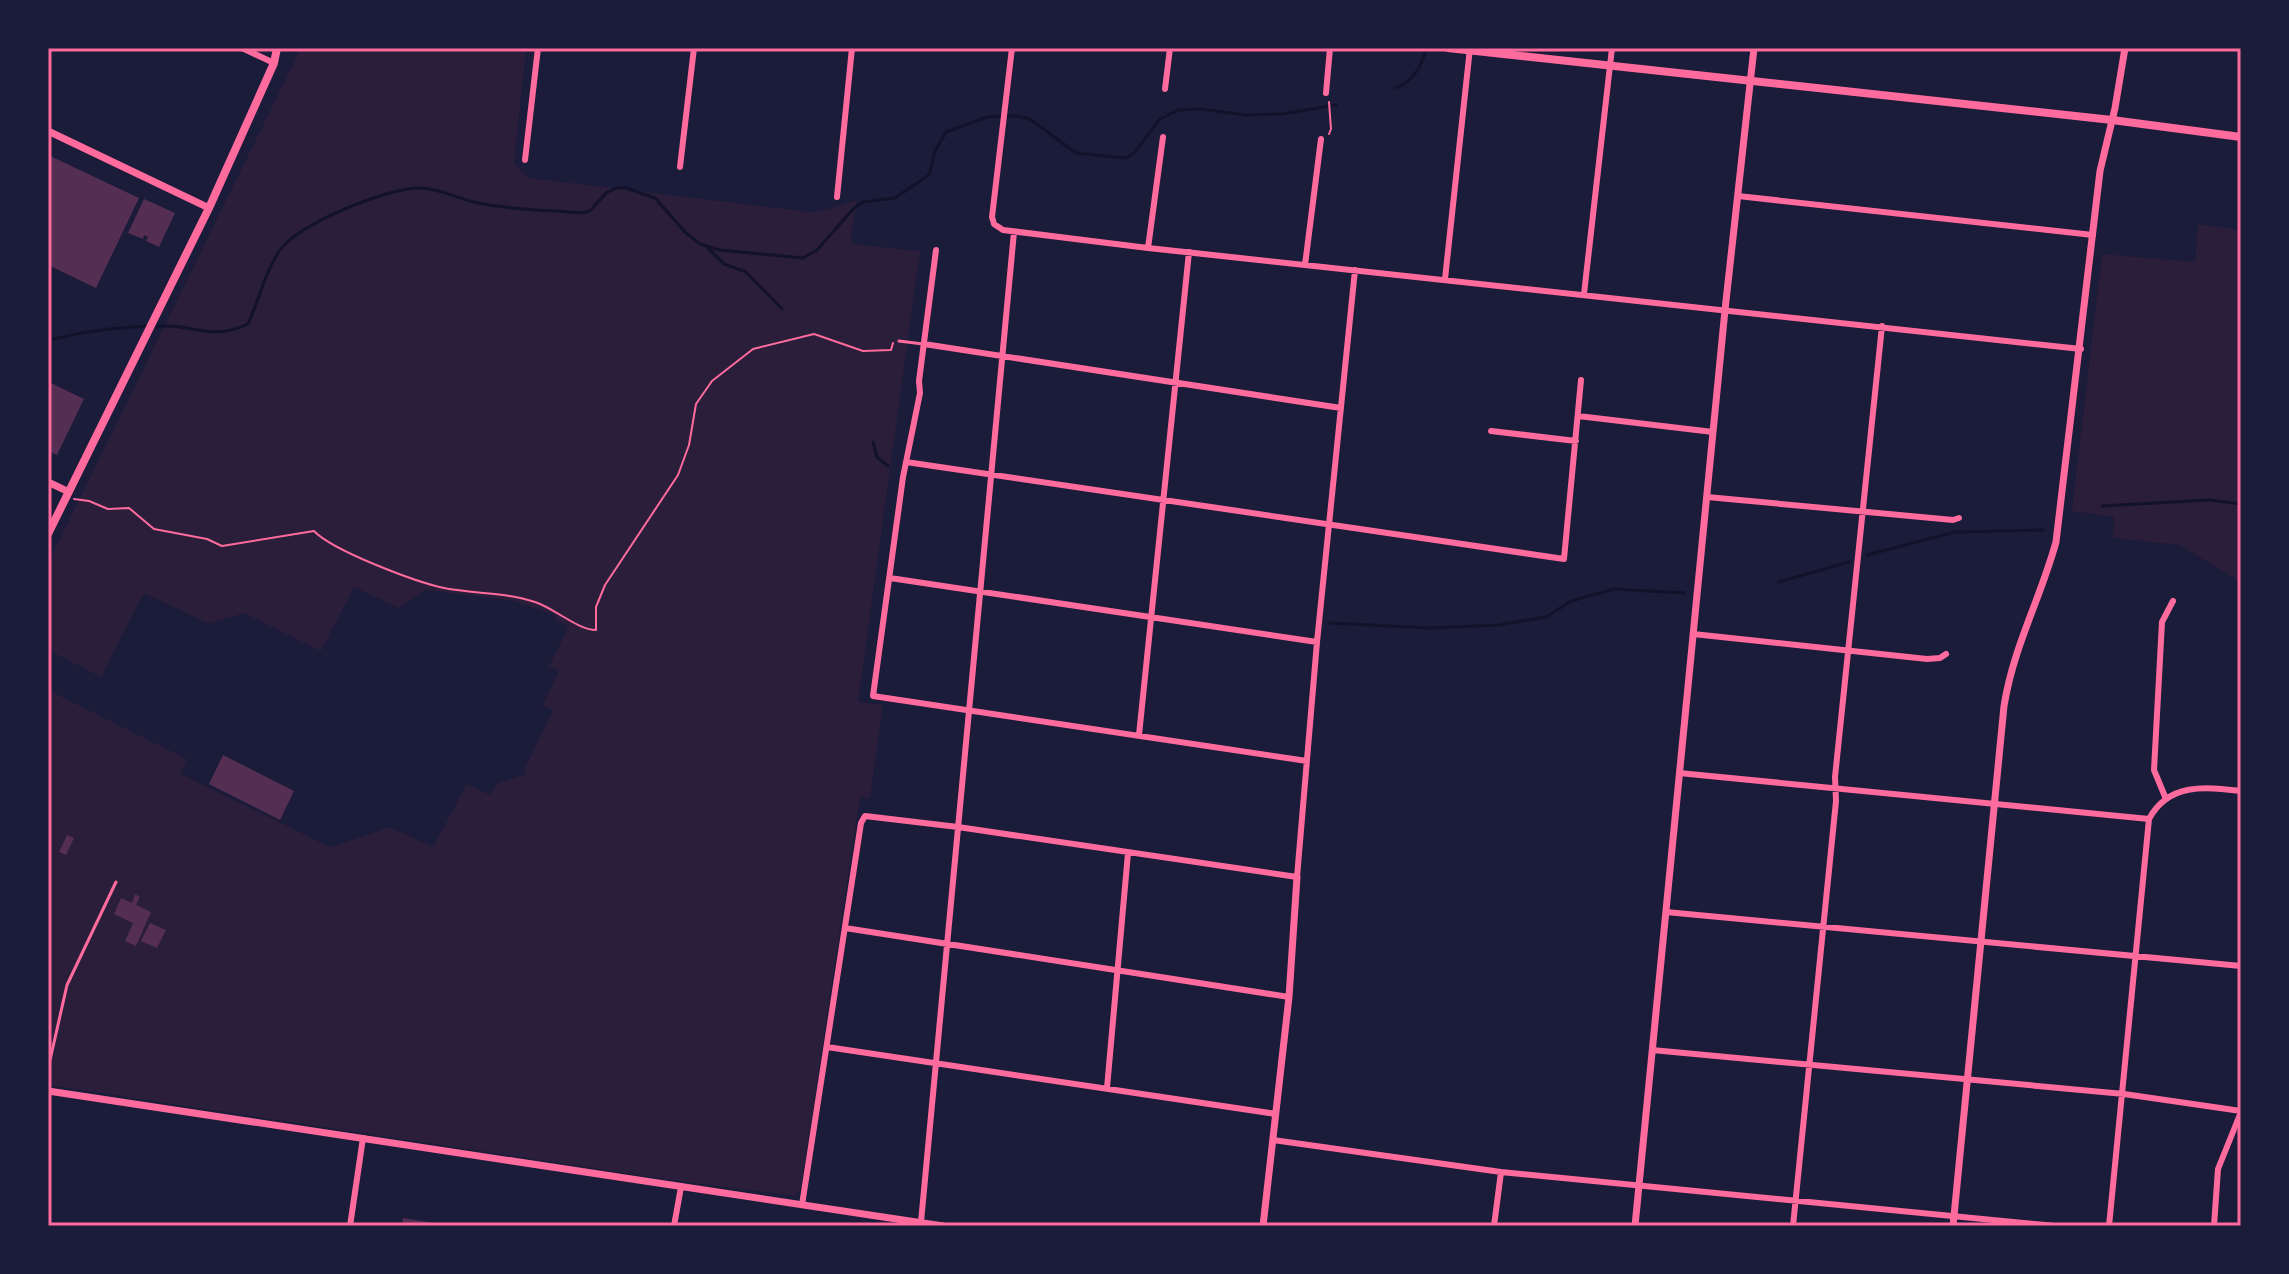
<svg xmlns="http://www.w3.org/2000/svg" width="2289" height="1274" font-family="'DM Sans',sans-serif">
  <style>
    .green { fill: #2a1e3b }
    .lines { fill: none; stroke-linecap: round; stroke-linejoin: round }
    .stream { stroke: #12122b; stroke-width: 3 }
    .building { fill: #542f53 }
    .path { stroke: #ff6b9d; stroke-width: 2 }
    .service { stroke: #ff6b9d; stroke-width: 3 }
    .minor { stroke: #ff6b9d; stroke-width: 6 }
    .tertiary { stroke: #ff6b9d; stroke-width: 7 }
    .secondary { stroke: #ff6b9d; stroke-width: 8 }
    .neatline { fill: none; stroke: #ff6b9d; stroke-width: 3 }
  </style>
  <rect width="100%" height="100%" fill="#1b1b3a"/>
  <path class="green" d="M301,48H526L514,164L529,178L810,212L827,210L857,200L851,239L853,244L920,251L858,702L883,705L870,798L860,797L801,1188L795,1196L657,1178L48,1085V690L187,759L181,774L330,847L390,827L433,847L467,784L490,795L496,784L525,774V768L553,710L542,706L559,671L549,666L569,626L557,621L554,615L514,601L425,590L399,608L354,587L321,651L244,613L209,624L144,593L101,677L48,650V563Z
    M2198,224L2241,230V582L2180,545L2113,538L2114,517L2072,511L2102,254L2195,262Z"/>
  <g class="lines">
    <path class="stream" d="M1397,88C1414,79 1422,67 1426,48
      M707,247L724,264L746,272L782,309
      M48,340C85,331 123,326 161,326C197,325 211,341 248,324C259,300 265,272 280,250C298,224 387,188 419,188C440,188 457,199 478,203C511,210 548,210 582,213L590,211L606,193L616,188H626L655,198L685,232L700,244L720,250L803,258L817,250L854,208L863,202L895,198L929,175L935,151L946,132L987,117L1016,116L1030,119L1076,153L1126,158L1134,153L1160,119L1178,110L1200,109L1246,115L1282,114L1336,105
      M873,442L877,457L888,466
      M2102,506L2209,500L2241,504
      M1867,555L1955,532L2043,530
      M1778,582L1849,562
      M1330,623L1430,628L1498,625L1546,617L1571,601L1614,589L1684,593"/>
  </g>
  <path class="building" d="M48,155L139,198L96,288L48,265Z
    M144,199L175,213L159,247L146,241L148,237L144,235L143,239L128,233Z
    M51,383L84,399L57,455L48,451V389Z
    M223,755L294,791L280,820L209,784Z
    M67,835L74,838L66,855L59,852Z
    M135,894L140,897L136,905L151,912L136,946L125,941L133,923L114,914L121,898L132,903Z
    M150,923L166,930L157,948L141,941Z
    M403,1218L440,1224V1226H402Z"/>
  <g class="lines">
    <path class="path" d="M1329,134L1331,129L1329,102
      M74,499L89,501L108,509L129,508L154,529L207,539L222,546L314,531C333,551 416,582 444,588C474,594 506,592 535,602C554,608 578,630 596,630V607L605,585L678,475L689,445L696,404L712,381L753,349L814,334L863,351L891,350L893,343"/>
    <path class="service" d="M899,341L923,344
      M48,1069L67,985L116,882"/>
    <path class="minor" d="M242,48L274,63
      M1012,48L992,217L994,224L1003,230L1148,248L2081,349
      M1165,89L1170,48
      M1326,93L1330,48
      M525,160L538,48
      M680,167L694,48
      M1738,196L2093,235
      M837,197L852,48
      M1148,248L1163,137
      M936,250L919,381L920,393L903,477L873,696L1307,761
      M1305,265L1321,139
      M1445,279L1470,48
      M1584,294L1612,48
      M924,344L1341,408
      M1578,416L1713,432
      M1491,431L1576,441
      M906,462L1564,559L1581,380
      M1707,497L1953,520L1959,518
      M890,578L1317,642
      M1693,634L1927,659L1940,658L1946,654
      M1139,735L1189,252
      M1679,773L2149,819
      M2166,799L2154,770L2162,622L2173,601
      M1666,912L2241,966
      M845,928L1289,997
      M827,1047L1276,1114
      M1652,1050L2124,1094L2241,1111
      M1107,1088L1128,853
      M1273,1140L1501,1172L2055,1226
      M802,1205L861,823L865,816L958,827L1297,877L1317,642L1355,270
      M921,1222L1014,232
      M350,1226L363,1138
      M674,1226L681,1187
      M1494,1226L1501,1172
      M1793,1226L1836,801L1835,777L1882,326
      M2109,1226L2149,819C2169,782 2206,787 2241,791
      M2214,1226L2218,1169L2241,1112"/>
    <path class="tertiary" d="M48,131L209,208
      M48,482L69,492
      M48,1091L943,1226
      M1263,1226L1289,997L1297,877
      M1635,1226L1725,310L1754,48
      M1953,1226L2004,706C2014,645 2040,600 2056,542L2100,171L2115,108L2125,48"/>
    <path class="secondary" d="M1448,48L2112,120L2241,137
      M48,534L209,208L274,63L277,48"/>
  </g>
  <rect width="2289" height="1274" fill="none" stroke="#1b1b3a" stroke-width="100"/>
  <rect x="50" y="50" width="2189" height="1174" class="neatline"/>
</svg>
